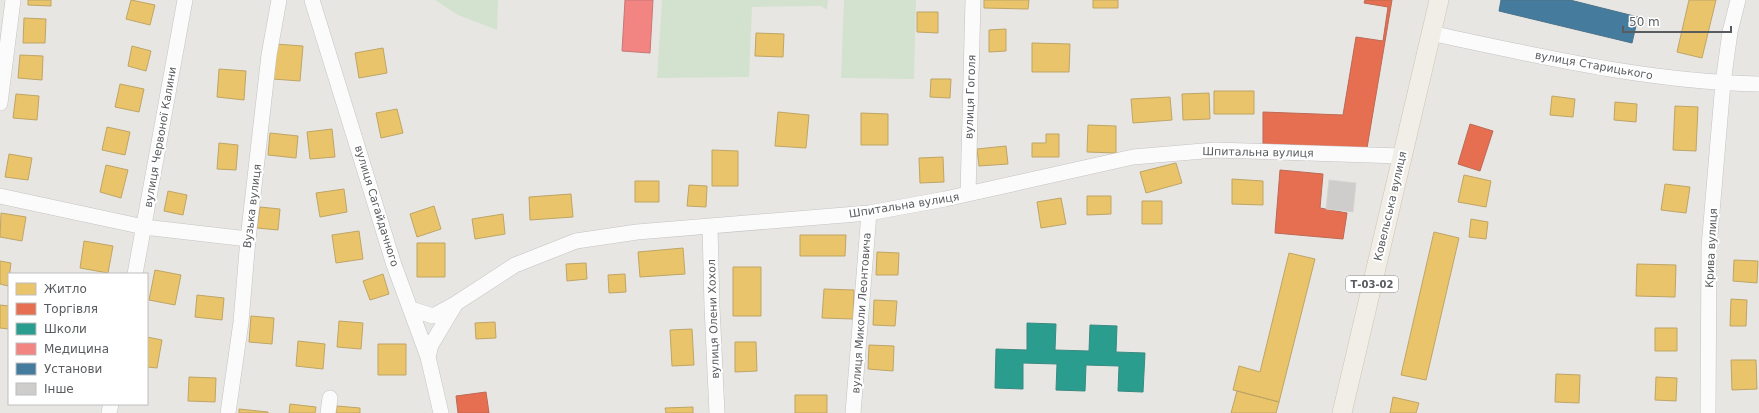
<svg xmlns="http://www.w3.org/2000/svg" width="1759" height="413" font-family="'DejaVu Sans',sans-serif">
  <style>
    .green { fill: #d2e2cf }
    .homes { fill: #e9c46a; stroke: #bea567 }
    .shops { fill: #e76f51; stroke: #bc6955 }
    .schools { fill: #2a9d8f; stroke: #388a81 }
    .health { fill: #f28482; stroke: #c47878 }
    .public { fill: #457b9d; stroke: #4b728a }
    .building { fill: #cecdcb; stroke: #d7d5d2 }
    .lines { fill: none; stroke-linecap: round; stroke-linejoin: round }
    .minor-casing { stroke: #c4c3c3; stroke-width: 16 }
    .major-casing { stroke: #cdc4b3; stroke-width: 20 }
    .minor { stroke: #fcfbfb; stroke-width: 15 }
    .major { stroke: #f0eee6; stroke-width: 19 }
    .labels { text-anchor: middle; stroke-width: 4; stroke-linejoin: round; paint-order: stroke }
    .shield { fill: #fff; stroke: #8b8d8f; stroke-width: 1 }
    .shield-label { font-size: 10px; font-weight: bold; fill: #595c5f }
    .street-label { font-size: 11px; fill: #595c5f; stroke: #fff }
  </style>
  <rect width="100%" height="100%" fill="#e8e6e2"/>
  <path class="green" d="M435,0H498L497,30L458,15Z
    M662,0H828L827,10L821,6L752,7L749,77L657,78Z
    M844,0H916L914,79L841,78Z"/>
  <path class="homes" d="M28,0H51V6L28,5Z
    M131,0L155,5L150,25L126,19Z
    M984,0H1029L1028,9L984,8Z
    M1093,0H1118V8H1093Z
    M1689,0H1716L1702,58L1677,52Z
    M917,12H938V33L917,32Z
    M24,18L46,19L45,43H23Z
    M1006,29V51L989,52V30Z
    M756,33L784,34L783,57L755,56Z
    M1032,43L1070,44L1069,72H1032Z
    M275,44L303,46L300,81L273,79Z
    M132,46L151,51L146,71L128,66Z
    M383,48L387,73L359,78L355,53Z
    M20,55L43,56L42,80L18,78Z
    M219,69L246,71L244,100L217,97Z
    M931,79H951L950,98L930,97Z
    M120,84L144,89L139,112L115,107Z
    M1214,91H1254V114H1214Z
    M1209,93L1210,119L1183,120L1182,94Z
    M16,94L39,96L37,120L13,118Z
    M1552,96L1575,99L1573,117L1550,115Z
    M1170,97L1172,120L1133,123L1131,99Z
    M1615,102L1637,104L1636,122L1614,120Z
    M1675,106L1698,107L1696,151L1673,150Z
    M397,109L403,133L381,138L376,113Z
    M778,112L809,115L806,148L775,146Z
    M861,113L888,114V145H861Z
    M1088,125L1116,126V153L1087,152Z
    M107,127L130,132L125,155L102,150Z
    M332,129L335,157L310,159L307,132Z
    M270,133L298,136L296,158L268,155Z
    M1046,134H1059V157H1032V143H1046Z
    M219,143L238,145L236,170L217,169Z
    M1006,146L1008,164L979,166L977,149Z
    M712,150L738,151V186H712Z
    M9,154L32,158L28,180L5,177Z
    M943,157L944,182L920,183L919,158Z
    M1176,163L1182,183L1146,193L1140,172Z
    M106,165L128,170L121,198L100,192Z
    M1464,175L1491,181L1486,207L1458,202Z
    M1232,179L1263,181V205L1232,204Z
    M635,181H659V202H635Z
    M1665,184L1690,187L1686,213L1661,210Z
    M689,185L707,186L706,207L687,206Z
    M344,189L347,212L320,217L316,193Z
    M168,191L187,195L183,215L164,211Z
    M571,194L573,217L530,220L529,197Z
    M1087,196H1111V214L1087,215Z
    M1061,198L1066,224L1041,228L1037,202Z
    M1142,201H1162V224H1142Z
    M434,206L441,229L417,237L410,214Z
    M260,207L280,209L278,230L257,228Z
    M1,213L26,217L22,241L0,237Z
    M503,214L505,234L475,239L472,219Z
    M1471,219L1488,222L1486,239L1469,237Z
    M359,231L363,259L336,263L332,235Z
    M1434,232L1459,238L1426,380L1401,375Z
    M800,235H846L845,256H800Z
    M84,241L113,246L108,273L80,268Z
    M417,243H445V277H417Z
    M683,248L685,274L640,277L638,252Z
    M877,252L899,253L898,275H876Z
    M1289,253L1315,259L1279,402L1233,390L1239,366L1260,372Z
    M1734,260L1758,261L1757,283L1733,281Z
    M0,261L11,263L8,286L0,284Z
    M586,263L587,279L567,281L566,264Z
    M1637,264L1676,265L1675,297L1636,296Z
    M733,267H761V316H733Z
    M155,270L181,275L175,305L149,300Z
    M383,274L389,294L370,300L363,281Z
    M625,274L626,292L609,293L608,275Z
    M824,289L854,290L853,319L822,318Z
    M197,295L224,298L222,320L195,317Z
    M1731,299L1747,300L1746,326H1730Z
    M874,300L897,301L895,326L873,325Z
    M0,305L9,306V329L0,328Z
    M251,316L274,318L272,344L249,342Z
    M339,321L363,323L361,349L337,347Z
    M495,322L496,338L476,339L475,323Z
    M1655,328H1677V351H1655Z
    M692,329L694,365L672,366L670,330Z
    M147,337L162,340L157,368L147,367Z
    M298,341L325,344L323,369L296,366Z
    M735,342H756L757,371L735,372Z
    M378,344H406V375H378Z
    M869,345L894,346L893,371L868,369Z
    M1731,360H1756L1757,389L1732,390Z
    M1556,374L1580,375L1579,403L1555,402Z
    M189,377L216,378L215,402L188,401Z
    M1656,377L1677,378L1676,401L1655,400Z
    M1237,391L1279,402L1276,413H1231Z
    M795,395H827V413H795Z
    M1393,397L1419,403L1416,413H1390Z
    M290,404L316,407L315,413H289Z
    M337,406L360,408V413H336Z
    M693,407V413H666L665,408Z
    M239,409L268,412V413H239Z"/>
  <path class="shops" d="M1365,0H1392L1367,148L1263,144V112L1343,115L1356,37L1383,41L1388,7L1364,3Z
    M1470,124L1493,131L1480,171L1458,164Z
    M1280,170L1323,174L1320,208L1347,213L1343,239L1275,233Z
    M486,392L489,413H458L456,396Z"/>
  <path class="schools" d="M1027,323L1056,324L1055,350L1089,351L1090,325L1117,326L1116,352L1145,353L1143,392L1118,391L1119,366L1086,365L1085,391L1056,390L1057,364L1023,363V389L995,388L996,349L1027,350Z"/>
  <path class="health" d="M625,0H653L650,53L622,51Z"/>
  <path class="public" d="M1501,0H1570L1638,17L1632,43L1499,11Z"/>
  <path class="building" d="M1329,180L1356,183L1353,212L1326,209Z"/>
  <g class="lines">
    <g class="minor-casing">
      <path id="minor" d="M312,0L394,265L428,357L441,413
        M1430,33C1538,56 1649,82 1759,84
        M0,103L13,0
        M968,194L973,0
        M0,196L144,227L248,239
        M710,226L712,307L717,413
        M135,274L185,0
        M411,309L433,316L455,304L515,265L576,241L637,232L869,213L945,199L1133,157L1215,150L1401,156
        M428,357L431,345L455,305
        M109,413L111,404
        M228,413L241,322L248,239L269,55L279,0
        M328,413L330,398
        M853,413L869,213
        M1708,413L1709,247L1723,83L1730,32L1738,0"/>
    </g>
    <g class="major-casing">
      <path id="major" d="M1342,413L1439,0"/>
    </g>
    <use href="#minor" class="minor"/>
    <use href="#major" class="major"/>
  </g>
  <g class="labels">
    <rect class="shield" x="1346" y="276" width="52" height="16" rx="3"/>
    <g class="shield-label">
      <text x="1372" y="288">Т-03-02</text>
    </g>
    <g class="street-label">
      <text transform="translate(1594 65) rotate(10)" y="4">вулиця Старицького</text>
      <text transform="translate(970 97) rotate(-88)" y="4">вулиця Гоголя</text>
      <text transform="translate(160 137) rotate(-80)" y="4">вулиця Червоної Калини</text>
      <text transform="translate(1258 152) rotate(1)" y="4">Шпитальна вулиця</text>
      <text transform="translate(904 205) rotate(-9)" y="4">Шпитальна вулиця</text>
      <text transform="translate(252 206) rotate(-83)" y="4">Вузька вулиця</text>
      <text transform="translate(377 206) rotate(73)" y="4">вулиця Сагайдачного</text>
      <text transform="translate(1390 206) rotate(-77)" y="4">Ковельська вулиця</text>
      <text transform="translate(1711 248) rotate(-87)" y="4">Крива вулиця</text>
      <text transform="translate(861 313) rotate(-86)" y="4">вулиця Миколи Леонтовича</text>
      <text transform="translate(713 319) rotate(-92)" y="4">вулиця Олени Хохол</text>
    </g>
  </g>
  <rect x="8" y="273" width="140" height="132" fill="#ffffff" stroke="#bdbebf"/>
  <rect x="16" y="283" width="20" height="12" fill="#e9c46a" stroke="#bdbebf"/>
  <text x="44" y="293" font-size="12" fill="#595c5f">Житло</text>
  <rect x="16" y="303" width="20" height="12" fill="#e76f51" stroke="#bdbebf"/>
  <text x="44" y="313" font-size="12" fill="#595c5f">Торгівля</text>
  <rect x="16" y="323" width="20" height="12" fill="#2a9d8f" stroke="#bdbebf"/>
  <text x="44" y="333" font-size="12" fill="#595c5f">Школи</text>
  <rect x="16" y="343" width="20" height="12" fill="#f28482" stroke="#bdbebf"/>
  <text x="44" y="353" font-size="12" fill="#595c5f">Медицина</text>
  <rect x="16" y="363" width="20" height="12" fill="#457b9d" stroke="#bdbebf"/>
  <text x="44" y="373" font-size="12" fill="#595c5f">Установи</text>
  <rect x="16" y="383" width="20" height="12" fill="#cecdcb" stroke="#bdbebf"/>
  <text x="44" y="393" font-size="12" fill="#595c5f">Інше</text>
  <path d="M1623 26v6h108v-6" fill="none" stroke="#595c5f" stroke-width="2"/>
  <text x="1629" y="26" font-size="12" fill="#595c5f" stroke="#ffffff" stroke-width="3" paint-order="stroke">50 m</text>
</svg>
